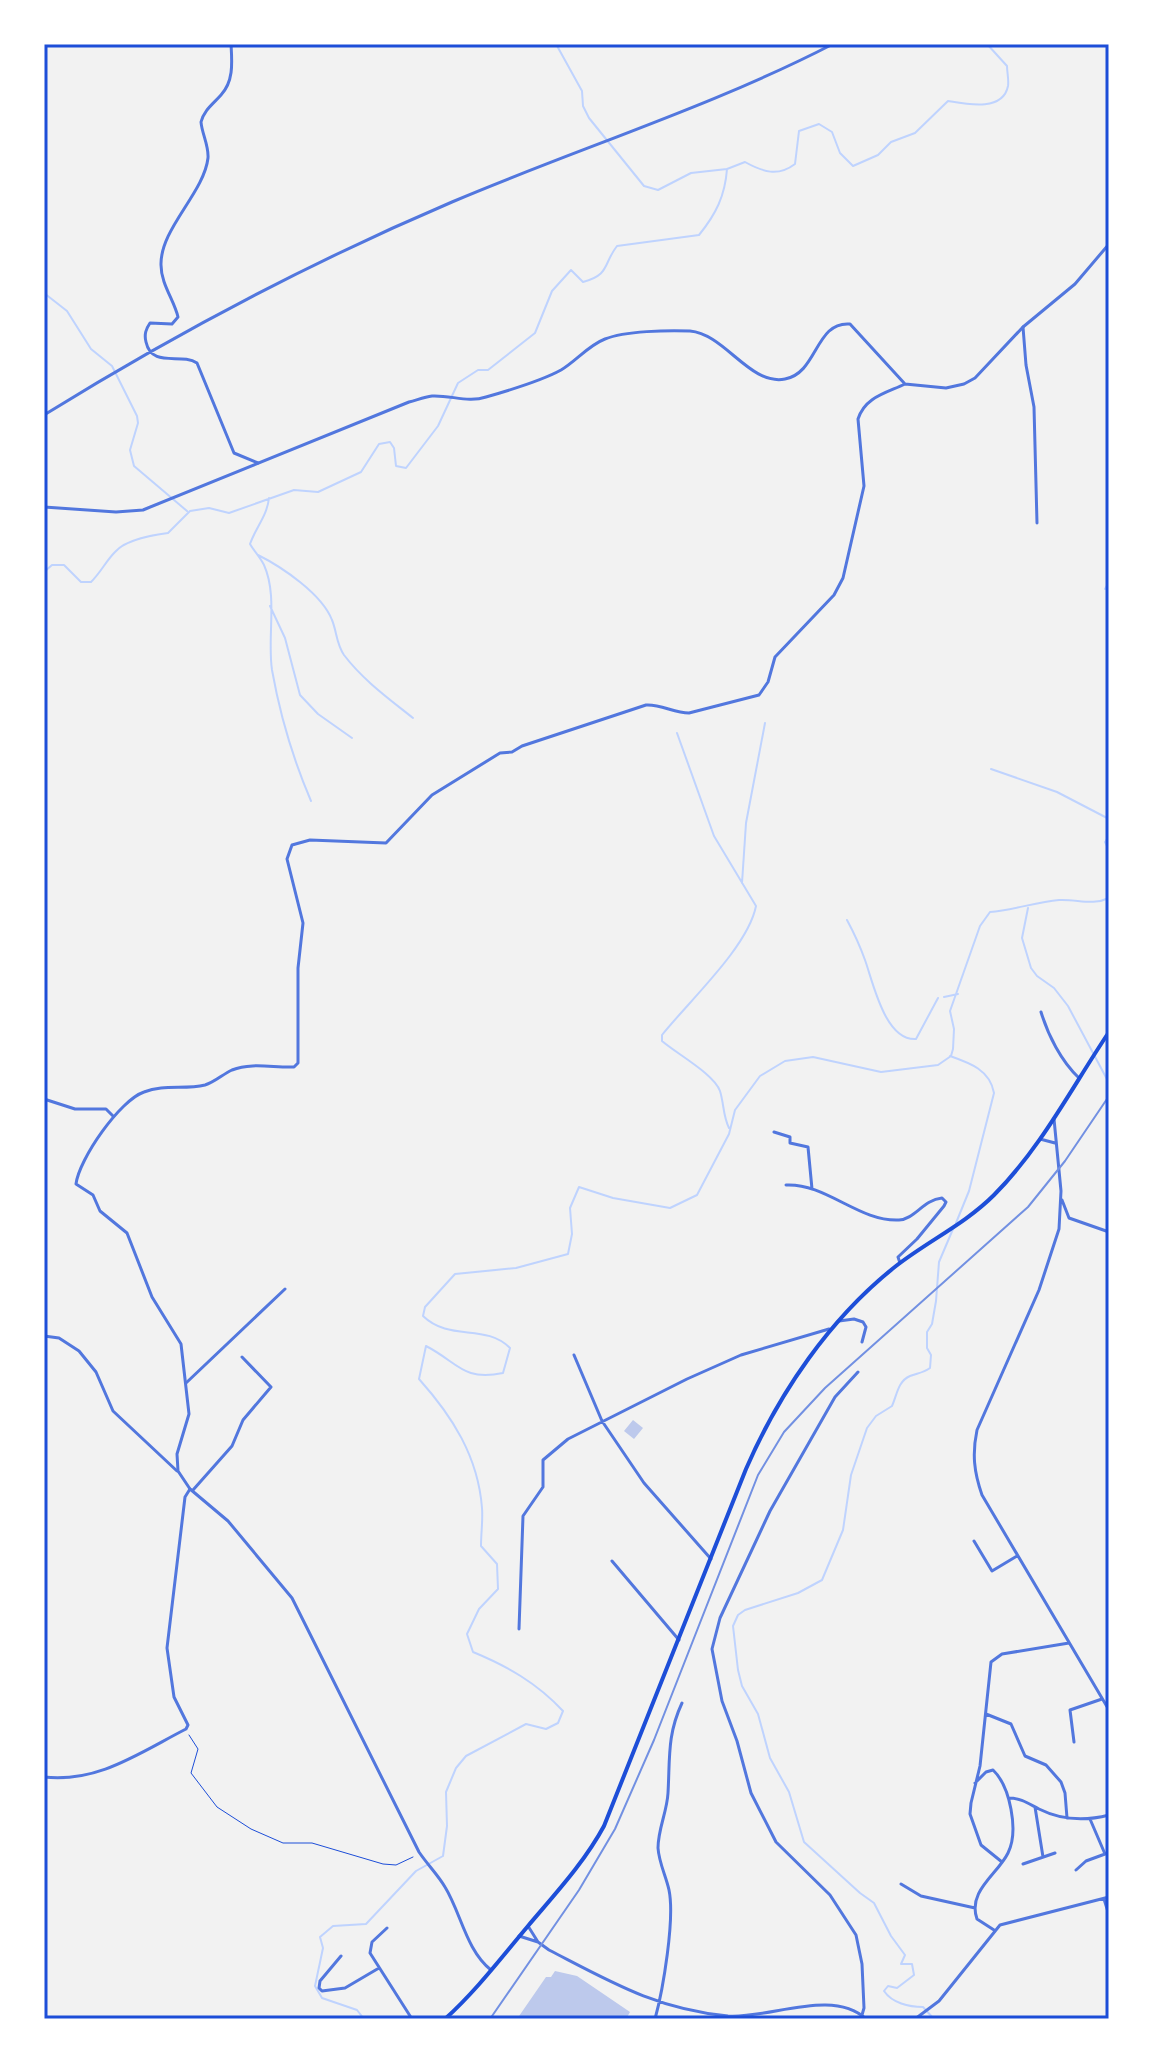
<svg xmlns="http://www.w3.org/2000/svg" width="1153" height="2063" font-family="'Crimson Pro',serif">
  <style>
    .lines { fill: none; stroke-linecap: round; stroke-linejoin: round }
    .stream { stroke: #bfd3fe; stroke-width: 2 }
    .building { fill: #bdc9ec }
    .path { stroke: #1d4ed8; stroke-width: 1 }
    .minor { stroke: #5277de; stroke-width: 3 }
    .tertiary { stroke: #5277de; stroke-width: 3 }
    .secondary { stroke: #1d4ed8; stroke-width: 4 }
    .rail { stroke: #7290e2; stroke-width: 2 }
    .neatline { fill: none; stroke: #1d4ed8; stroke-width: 3 }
  </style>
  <rect width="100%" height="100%" fill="#f2f2f2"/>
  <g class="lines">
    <path class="stream" d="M556,44L582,91L583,106L589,118L644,186L658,190L691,173L727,169
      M44,293L67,311L91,349L112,366L137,416L138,423L130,450L134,466L187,511
      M269,498C267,516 256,527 250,544C254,551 260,557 264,565C278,596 267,637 272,670C280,715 293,759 311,801
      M258,555C282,567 322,594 332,620C337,632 336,643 344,655C363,680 388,698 413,718
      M44,572L52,565H64L81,582H91C101,572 106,561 115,552C126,539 153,535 168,533L190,511L209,508L229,513L294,490L318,492L361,472L379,444L390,442L394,448L396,466L406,468L438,426L458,383L478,370H488L535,333L552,291L571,270L583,282C610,275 603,264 617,246L699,235C716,214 725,196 727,169L745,162C763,172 778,177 795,164L799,131L819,124L832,132L840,153L853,166L878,155L891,142L915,133L948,101C966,104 1003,112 1008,86C1009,80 1007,72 1007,66L987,44
      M1105,589L1109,582
      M270,606L285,638L300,695L318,714L352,738
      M677,733L714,836L756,906C748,947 689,1001 662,1035V1041C677,1054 714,1074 720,1091C724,1104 723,1116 729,1128
      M991,769L1057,792L1109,819
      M1109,836L1105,842L1109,850
      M742,883L746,823L765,723
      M1028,908L1022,938L1031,968L1037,976L1054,988L1068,1006L1109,1083
      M847,920C854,933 860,946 865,960C873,982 885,1041 916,1039L938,998
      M944,997L958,994
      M950,1056C970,1063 990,1070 994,1093L969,1191L956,1223
      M364,2019L357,2010L322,1998L315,1986L323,1948L320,1937L333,1926L366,1924L416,1871L443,1856L447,1826L446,1792L456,1768L466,1756L526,1724L546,1729L558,1723L563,1711C537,1683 507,1666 473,1652L467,1634L479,1609L498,1589L497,1564L481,1546C481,1533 483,1520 482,1508C478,1456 452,1416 419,1379L426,1346C459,1363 462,1381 503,1373L510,1348C485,1323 450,1342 423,1316L425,1307L455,1274L516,1268L568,1254L572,1234L570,1208L579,1187L613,1198L670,1208L697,1195L729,1134L735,1110L760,1076L785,1061L813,1057L881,1072L938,1065L951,1056L953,1049L954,1029L950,1011L980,926L990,912C1014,910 1036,902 1059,900C1078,899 1092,906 1109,898
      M934,2019L923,2007C909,2007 892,2003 884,1991L888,1986L897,1988L914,1975L912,1964H901L905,1955L891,1936L874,1903L860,1893L804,1842L789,1792L770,1758L758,1714L742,1686L738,1670L733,1626L738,1615L745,1610L798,1593L822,1580L843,1530L851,1475L867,1428L876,1416L892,1406C897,1395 898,1381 910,1376C918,1373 923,1373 930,1368L931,1355L927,1348V1332L932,1324L936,1301L939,1262L953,1229"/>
  </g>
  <path class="building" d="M633,1420L643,1428L634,1439L624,1431Z
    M555,1971L577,1976L630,2012L626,2019H517L546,1977H551Z"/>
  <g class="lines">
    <path class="path" d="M189,1735L198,1749L191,1773L217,1807L251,1829L283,1843H312L383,1864L396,1865L413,1857"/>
    <path class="minor" d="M231,44C232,62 234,81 221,95C213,104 204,110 201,122C202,134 209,146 208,158C204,193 160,229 161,265C161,284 174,300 178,317L172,324L150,323C146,329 144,334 146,342C152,369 181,352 197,363L234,453L258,463
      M1023,327L1026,365L1034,407L1037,523
      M44,415C175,334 311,262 452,202C579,148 711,107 833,44
      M1041,1012C1048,1035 1061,1061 1079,1078
      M44,1099L75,1109H106L113,1116
      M1054,1119L1061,1191L1059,1229L1039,1290L977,1430C972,1454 974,1472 982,1495L1109,1710
      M774,1132L790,1137V1143L808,1147L812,1189
      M1040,1139L1055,1143
      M786,1185C826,1183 859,1222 899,1220C915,1219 923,1200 942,1198L946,1202L944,1206L917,1239L898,1257L900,1263
      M1062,1200L1069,1218L1109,1232
      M839,1321L854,1319L863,1322L866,1327L862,1342
      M44,1336L59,1338L79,1351L96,1372L113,1411L177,1471
      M574,1355L602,1421L644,1483L711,1559
      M858,1372L835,1397L770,1511L720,1618L712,1649L722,1701L737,1741L751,1793L776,1842L830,1895L856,1935L862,1964L864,2008L862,2015
      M186,1383L285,1289
      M193,1490L232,1446L243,1420L271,1387L242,1357
      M974,1541L992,1571L1017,1556
      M612,1561L679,1640
      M519,1629L523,1516L543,1487V1460L568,1439L687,1379L741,1355L829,1329
      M986,1714L1011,1724L1025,1756L1046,1765L1061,1782L1065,1793L1067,1818
      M1074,1742L1070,1710L1102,1699
      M44,1777C98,1783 139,1753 186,1729L188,1725L174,1697L167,1648L185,1497L190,1489
      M975,1783L986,1772L993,1770C1010,1786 1019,1831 1008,1853C998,1874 967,1891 977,1919L994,1930
      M1009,1798C1021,1798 1029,1804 1039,1809C1061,1820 1086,1821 1109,1815
      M1035,1807L1043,1857
      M1002,1862L981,1845L970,1814L971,1803L980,1766L991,1662L1002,1654L1069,1643
      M1023,1864L1055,1853
      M1076,1870L1086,1861L1105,1854L1090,1819
      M901,1884L921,1896L975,1908
      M1104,1899L1109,1915
      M528,1926L538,1942L549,1950C611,1982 656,2009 728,2016C770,2019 832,1988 866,2019
      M387,1928L372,1942L370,1953L412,2019
      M519,1936L538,1942
      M341,1956L320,1981L319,1988L322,1991L345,1988L379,1968
      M655,2019C663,1990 675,1919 669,1890C666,1876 659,1863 658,1848C658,1829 667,1812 668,1793C670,1759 667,1735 682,1703
      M915,2019L939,2001L1000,1925L1109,1897"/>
    <path class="tertiary" d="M44,507L116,512L143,510L409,402C417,400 424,397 432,396C451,395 468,403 486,397C507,391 543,380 561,370C576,361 589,345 605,339C625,331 668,330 690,331C725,334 750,386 785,379C818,373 815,321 850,324L905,384L946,388L964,384L975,378L1023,327L1075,284L1109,244
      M491,1970C466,1950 461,1913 445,1887C438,1875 427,1864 419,1852L292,1598L228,1521L190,1489L178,1471L177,1454L189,1414L181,1344L152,1297L127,1233L100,1211L93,1195L76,1184C79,1159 120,1100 144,1092C164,1084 185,1090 205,1085C215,1082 223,1074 232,1070C252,1062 274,1068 294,1067L298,1063V968L303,923L287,859L292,845L310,840L386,843L432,795L500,753L512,752L522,746L646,705C661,704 674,713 689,713L759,695L768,682L775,657L834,595L843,578L864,486L858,419C865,397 886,393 905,384"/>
    <path class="secondary" d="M445,2019C476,1991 501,1958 528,1926C555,1894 584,1863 604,1826L746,1469C779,1393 830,1318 896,1266C928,1241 965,1224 994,1195C1041,1148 1072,1087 1109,1032"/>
    <path class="rail" d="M490,2019L579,1890L615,1829L654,1740L758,1475L784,1432L825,1388L1028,1207L1065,1161L1109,1096"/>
  </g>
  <rect width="1153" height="2063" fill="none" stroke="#ffffff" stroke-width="92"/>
  <rect x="46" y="46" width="1061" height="1971" class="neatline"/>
</svg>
